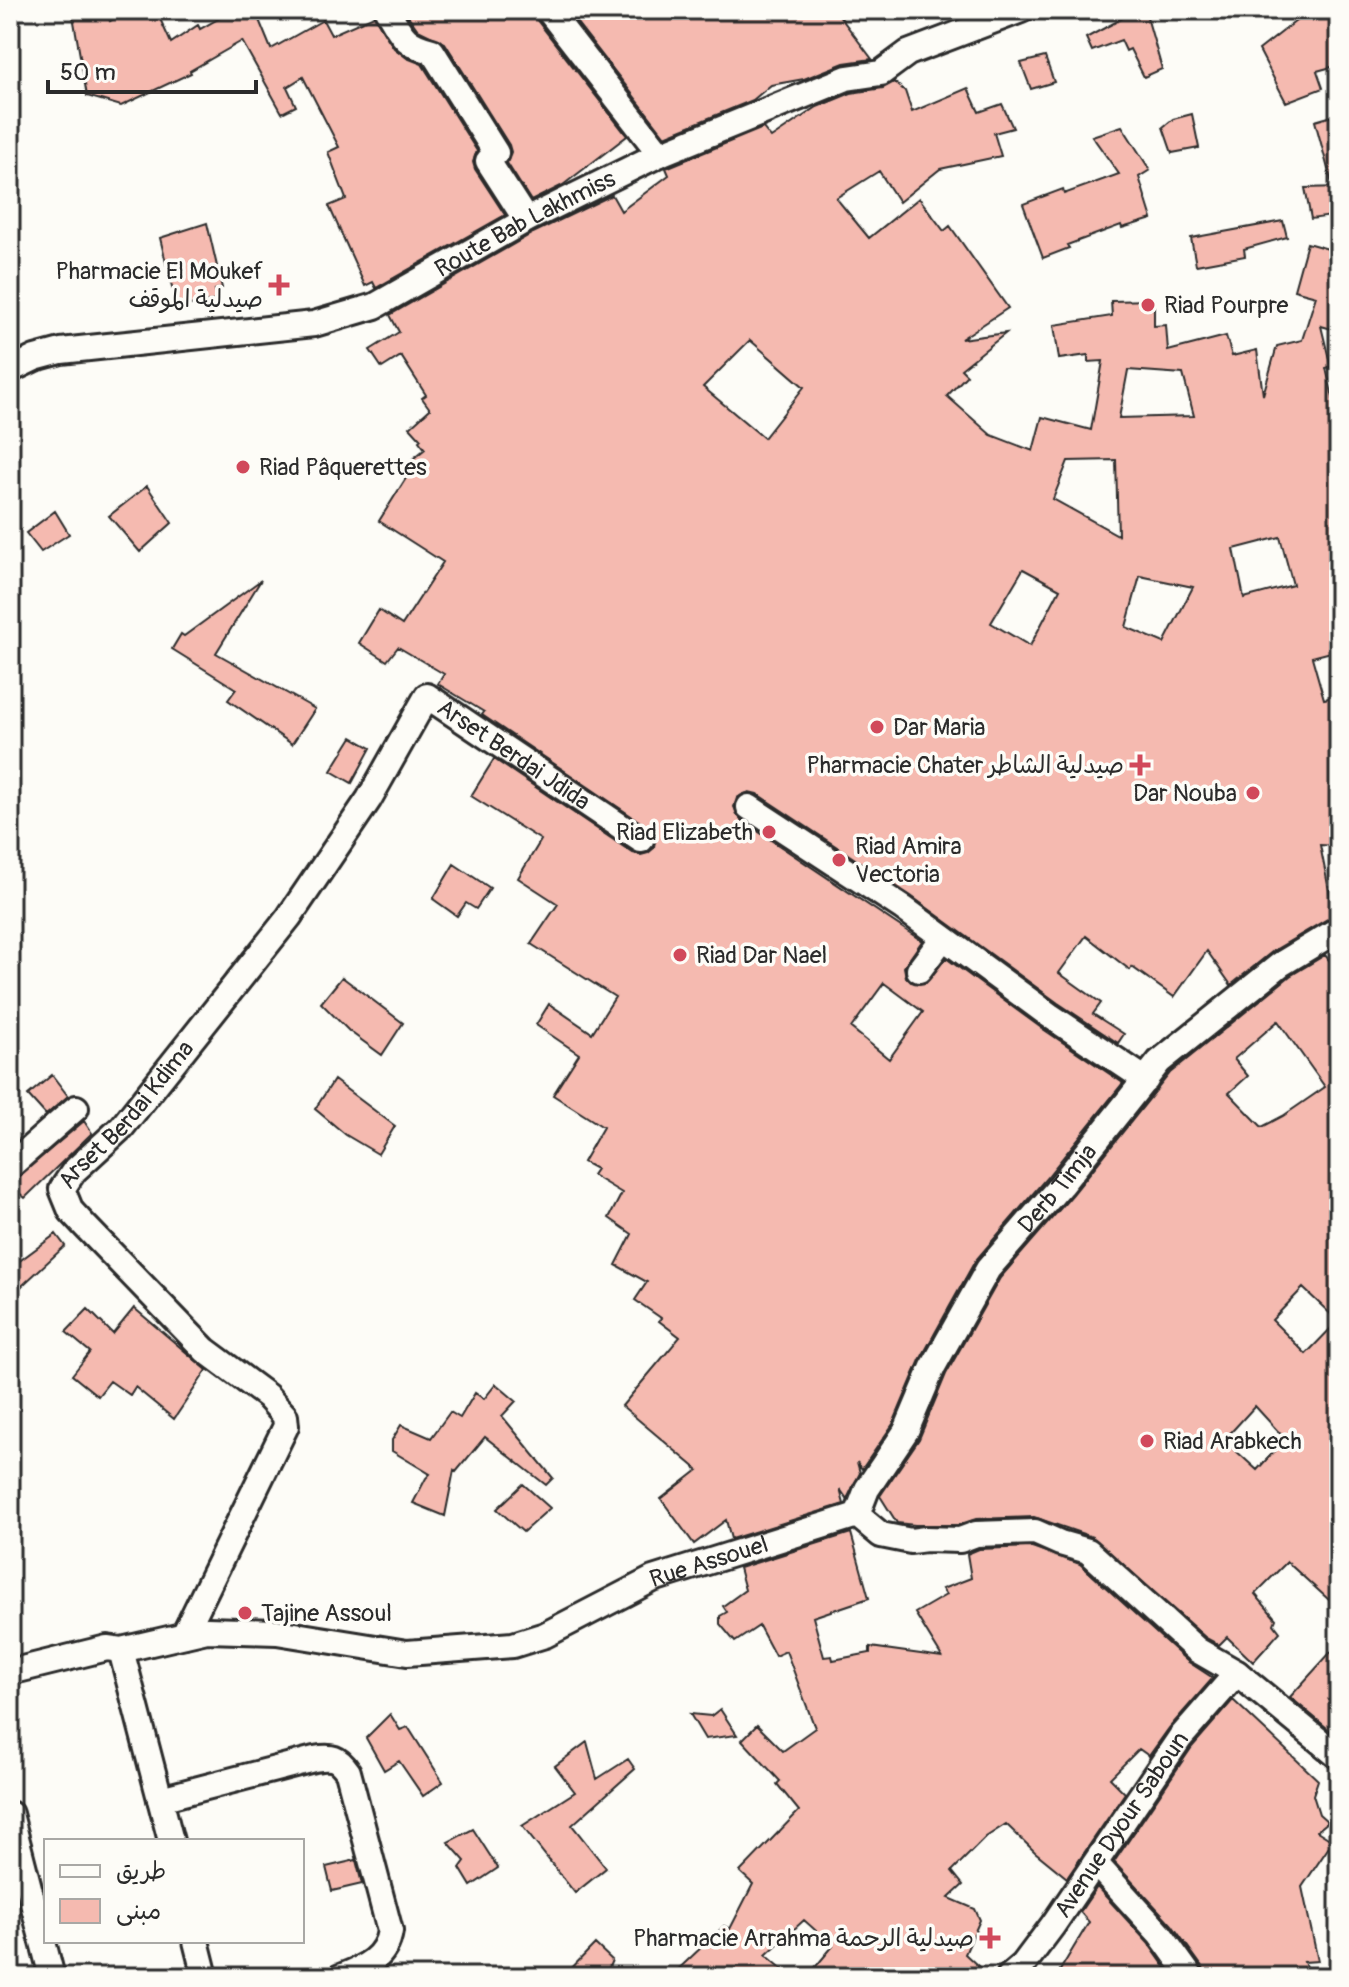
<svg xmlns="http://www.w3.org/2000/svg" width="1349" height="1987" font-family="Pangolin,'Playpen Sans Arabic',sans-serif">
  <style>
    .building { fill: #f5bab0; stroke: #2b2b2b; stroke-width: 2; fill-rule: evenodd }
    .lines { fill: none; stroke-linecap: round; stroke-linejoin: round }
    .minor-casing { stroke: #2b2b2b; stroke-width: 30 }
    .minor { stroke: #fdfcf7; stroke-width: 24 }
    .poi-dot { fill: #d1495b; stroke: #fdfcf7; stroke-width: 3 }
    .labels { text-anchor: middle; stroke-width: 7; stroke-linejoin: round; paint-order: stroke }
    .street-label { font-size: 24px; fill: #2b2b2b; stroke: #fdfcf7 }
    .poi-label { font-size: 24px; fill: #2b2b2b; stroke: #fdfcf7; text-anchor: start }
  </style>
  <rect width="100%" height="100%" fill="#fdfcf7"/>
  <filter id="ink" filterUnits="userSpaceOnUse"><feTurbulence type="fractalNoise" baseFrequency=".0125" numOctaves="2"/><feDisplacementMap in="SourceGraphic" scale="16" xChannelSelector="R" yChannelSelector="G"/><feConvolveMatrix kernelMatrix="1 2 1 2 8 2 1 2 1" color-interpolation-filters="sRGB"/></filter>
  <g filter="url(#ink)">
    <path class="building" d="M72,10H104L110,21L129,10H156L171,43L198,25L200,29L234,10H255L271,49L323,20L331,35L374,16L394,48L407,58L422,64L477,151L473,162L475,169L505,215L376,288L373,282L365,286L329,206L346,199L328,152L339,147L303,77L287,87L296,106L282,113L242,41L190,71L191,73L121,106L87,96Z
      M404,10H533L536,19L627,136L563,185L531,201L507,163L511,152L509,145L445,43L418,30Z
      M567,10H835L872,59L844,63L804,79L771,85L753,100L665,136Z
      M1122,10H1145L1162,69L1144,77L1130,49L1126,51L1121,40L1092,51L1086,38L1125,17Z
      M1310,10H1339V65L1317,71L1323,88L1286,102L1259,50Z
      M1045,57L1054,82L1031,89L1021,63Z
      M894,82L905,91L912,112L968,88L979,112L1002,104L1013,128L994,133L1001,156L940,169L899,202L879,171L836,198L869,238L919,198L944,231L950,226L1008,308L961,339L1006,333L961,369L967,375L947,396L991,435L1033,451L1042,417L1091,430L1103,361L1088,362V355L1059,359L1054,325L1112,316L1111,301L1154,300V326L1166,325L1168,351L1226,336L1232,356L1257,350L1263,395L1277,346L1302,340L1316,296L1294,290L1307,243L1339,252V331L1321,326L1331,367L1326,368L1339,423V650L1312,657L1324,699L1339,696V846L1320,845L1334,915L1273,951L1231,985L1207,951L1174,997L1132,967L1130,970L1086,936L1059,973L1101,1003L1093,1014L1124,1034L1118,1043L1058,1003L911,896L757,794L749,792L737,798L734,807L741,820L922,941L904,967L906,977L911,982L926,983L946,958L1040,1027L1123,1083L1049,1175L975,1261L920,1360L893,1424L862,1469L857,1462L860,1473L847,1499L840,1489L844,1504L731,1539L726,1520L694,1544L661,1499L698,1470L622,1406L680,1337L659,1321L661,1318L635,1300L647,1282L616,1265L632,1234L609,1218L622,1193L592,1175L596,1169L583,1162L603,1127L553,1095L579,1054L536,1025L549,1004L592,1033L615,997L531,944L558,904L518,878L541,840L471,796L494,759L633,853L641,855L648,853L654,848L655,834L649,828L482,715L484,712L438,684L444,674L398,647L387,661L359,643L379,610L402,625L443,562L379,521L413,467L409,462L425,449L419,441L421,439L410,427L430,409L422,398L426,395L401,356L382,368L370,350L399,332L390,315L533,233L612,195L621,211L669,175L666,168L763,128L771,138L817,107L851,93L883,88ZM750,340L804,387L764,438L703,387ZM1128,370L1183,374L1194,416L1119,418ZM1116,460L1118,535L1053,499L1068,461ZM1280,537L1293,585L1244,598L1234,549ZM1023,569L1060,589L1030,646L991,623ZM1140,576L1193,587L1164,643L1126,627ZM884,983L923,1012L889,1059L851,1028Z
      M1192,114L1199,148L1172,153L1163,127L1173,119Z
      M1339,114V184H1332L1315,121Z
      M1122,126L1150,170L1139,177L1152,219L1122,228L1121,225L1067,245L1069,248L1043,258L1023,204L1063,189L1064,194L1119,174L1092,136Z
      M1339,187V215L1311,219L1305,188Z
      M1283,221L1287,237L1244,249L1245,256L1196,265L1191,238Z
      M207,223L222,288L215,290L218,300L177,307L160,238Z
      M147,486L172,523L140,552L109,516Z
      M55,511L69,534L41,552L26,533Z
      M261,580L216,653L315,709L292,744L228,700L236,689L172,649L181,634L184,636Z
      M352,737L371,748L352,783L331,771Z
      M454,864L490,888L476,909L466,903L457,916L433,899Z
      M1325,955L1339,972V1609L1287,1562L1255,1594L1276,1619L1274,1624L1280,1632L1253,1662L1227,1637L1219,1645L1206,1638L1092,1537L1034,1517L976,1519L958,1525H915L897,1523L880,1496L919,1439L946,1374L1000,1278L1073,1194L1170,1073L1290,976ZM1278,1021L1325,1087L1283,1116L1262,1127L1229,1093L1248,1076L1234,1059ZM1303,1288L1338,1321L1306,1354L1272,1320ZM1255,1406L1285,1439L1257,1470L1224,1440Z
      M342,977L403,1023L382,1055L349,1031L321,1003Z
      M52,1075L68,1096L46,1115L28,1095Z
      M334,1080L395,1126L378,1154L346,1135L315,1109Z
      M84,1121L92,1133L25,1198L11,1186L14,1180Z
      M56,1234L65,1246L10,1297V1268Z
      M134,1308L207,1370L174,1419L135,1387L130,1395L110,1381L98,1396L72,1375L90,1352L66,1332L88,1309L113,1334Z
      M496,1384L516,1401L502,1416L553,1478L546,1485L485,1437L456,1472L454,1470L445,1516L413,1503L426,1478L430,1474L392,1451V1440L401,1425L431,1438L450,1412L460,1418L475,1393L484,1399Z
      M523,1484L550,1508L523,1532L497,1509Z
      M851,1533L869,1598L813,1617L824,1657L832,1656L833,1660L870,1653V1647L942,1657L915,1613L946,1595L942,1589L971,1578L967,1554L979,1549L1032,1547L1080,1564L1187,1661L1213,1678L1169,1728L1149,1756L1139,1749L1110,1778L1125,1793L1067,1878L1035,1852L1006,1824L986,1837L952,1871L963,1885L949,1898L975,1909L980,1920L965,1954L990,1977H807L833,1946L804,1920L766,1955L792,1977H670L724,1926L730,1929L753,1884L740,1872L799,1811L777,1784L780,1781L742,1740L757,1725L783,1751L815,1728L786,1651L775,1656L759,1626L735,1642L720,1624V1616L727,1612L723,1606L745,1590L739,1568Z
      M1339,1643V1738L1290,1697Z
      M1233,1700L1318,1780L1313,1795L1319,1814L1328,1822L1317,1831L1333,1841L1302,1887L1318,1961L1304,1962L1310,1977H1206L1203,1968L1172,1925L1114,1862L1192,1747Z
      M720,1709L737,1735L705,1739L690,1714L711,1716Z
      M390,1714L400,1730L408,1727L443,1782L423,1796L399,1761L384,1770L366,1738Z
      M587,1742L597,1779L628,1759L635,1769L572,1825L606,1868L575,1893L522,1826L575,1792L555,1766Z
      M473,1829L498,1868L471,1886L460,1868L465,1861L448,1842Z
      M356,1860L362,1884L332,1891L326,1867Z
      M1097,1887L1148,1943L1172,1977H1056L1089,1922L1080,1912Z
      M595,1944L612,1960L605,1977H563Z"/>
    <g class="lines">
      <g class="minor-casing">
        <g id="minor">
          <path d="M387,10C402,35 403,44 432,51L496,153L488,161L526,220"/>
          <path d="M548,10L660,154"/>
          <path id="s1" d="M10,370L35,358L61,351L314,324L375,306L526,220L660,154L847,78L881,73L908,53L1021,10"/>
          <path d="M749,807L903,908L1049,1015L1146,1080"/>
          <path d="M919,970L943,938"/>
          <path d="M10,1166L76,1108"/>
          <path id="s2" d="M857,1515L867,1489L906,1431L933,1367L988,1269L1061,1185L1159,1062L1281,964L1339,929"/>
          <path id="s3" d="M184,1635L286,1426L285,1416L267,1396L205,1350L85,1226L71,1211L62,1189L74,1171L122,1127L289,917L369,799L427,696L641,840"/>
          <path d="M121,1650L171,1841"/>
          <path id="s4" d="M10,1672L107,1648L121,1650L207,1630L277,1632L407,1653L513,1645L545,1635L653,1579L857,1515L881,1535L911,1541L926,1539L960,1540L976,1534L1035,1532L1060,1543L1088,1551L1197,1650L1237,1673L1339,1757"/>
          <path d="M160,1799L314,1759C332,1756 338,1757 348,1772L390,1931C386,1958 365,1968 340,1977"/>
          <path d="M10,1814L52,1977"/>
          <path d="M1096,1864L1160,1934L1191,1977"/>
          <path d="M196,1941L205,1977"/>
          <path id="s5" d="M1009,1977L1023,1965L1053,1925L1180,1738L1237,1673"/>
        </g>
      </g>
      <use href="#minor" class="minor"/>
    </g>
  </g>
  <g class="poi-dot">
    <path d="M275 273h8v8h8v8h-8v8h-8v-8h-8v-8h8z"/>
    <circle cx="1148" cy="305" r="8"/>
    <circle cx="243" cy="467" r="8"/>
    <circle cx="877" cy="727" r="8"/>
    <path d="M1136 753h8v8h8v8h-8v8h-8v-8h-8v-8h8z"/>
    <circle cx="1253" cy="793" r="8"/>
    <circle cx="769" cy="832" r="8"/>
    <circle cx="839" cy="860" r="8"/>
    <circle cx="680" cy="955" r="8"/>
    <circle cx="1147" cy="1441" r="8"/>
    <circle cx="245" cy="1613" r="8"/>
    <path d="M986 1926h8v8h8v8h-8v8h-8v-8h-8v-8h8z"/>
  </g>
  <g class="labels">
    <g class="street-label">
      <text dy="8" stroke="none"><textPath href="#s1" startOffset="544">Route Bab Lakhmiss</textPath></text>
      <text dy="8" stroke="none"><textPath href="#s3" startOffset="1284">Arset Berdai Jdida</textPath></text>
      <text dy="8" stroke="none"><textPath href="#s3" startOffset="662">Arset Berdai Kdima</textPath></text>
      <text dy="8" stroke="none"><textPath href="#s2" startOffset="386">Derb Timja</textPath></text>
      <text dy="8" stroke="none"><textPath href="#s4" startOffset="724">Rue Assouel</textPath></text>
      <text dy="8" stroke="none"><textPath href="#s5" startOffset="190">Avenue Dyour Saboun</textPath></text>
    </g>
    <g class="poi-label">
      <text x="263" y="279" text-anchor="end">Pharmacie El Moukef<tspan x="263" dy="28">صيدلية الموقف</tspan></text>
      <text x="1164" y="313">Riad Pourpre</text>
      <text x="259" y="475">Riad Pâquerettes</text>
      <text x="893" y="735">Dar Maria</text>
      <text x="1124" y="773" text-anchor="end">Pharmacie Chater صيدلية الشاطر</text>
      <text x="1237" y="801" text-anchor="end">Dar Nouba</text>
      <text x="753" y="840" text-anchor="end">Riad Elizabeth</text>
      <text x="855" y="854">Riad Amira<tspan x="855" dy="28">Vectoria</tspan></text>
      <text x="696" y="963">Riad Dar Nael</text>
      <text x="1163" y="1449">Riad Arabkech</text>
      <text x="261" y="1621">Tajine Assoul</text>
      <text x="974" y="1946" text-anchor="end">Pharmacie Arrahma صيدلية الرحمة</text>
    </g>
  </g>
  <rect width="1349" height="1987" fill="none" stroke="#fdfcf7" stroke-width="40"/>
  <rect x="20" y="20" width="1309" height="1947" fill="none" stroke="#2b2b2b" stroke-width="3" filter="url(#ink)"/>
  <rect x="44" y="1839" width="260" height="104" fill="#fdfcf7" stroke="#a9a8a5" stroke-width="2"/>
  <rect x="60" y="1865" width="40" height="12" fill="#fdfcf7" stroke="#a9a8a5" stroke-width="2"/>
  <text x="116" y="1879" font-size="24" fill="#2b2b2b">طريق</text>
  <rect x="60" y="1899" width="40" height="24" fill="#f5bab0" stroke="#a9a8a5" stroke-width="2"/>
  <text x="116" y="1919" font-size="24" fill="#2b2b2b">مبنى</text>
  <path d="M48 80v12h208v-12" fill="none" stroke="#2b2b2b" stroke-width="4"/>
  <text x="60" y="80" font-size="24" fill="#2b2b2b" stroke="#fdfcf7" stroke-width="6" paint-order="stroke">50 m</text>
</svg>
